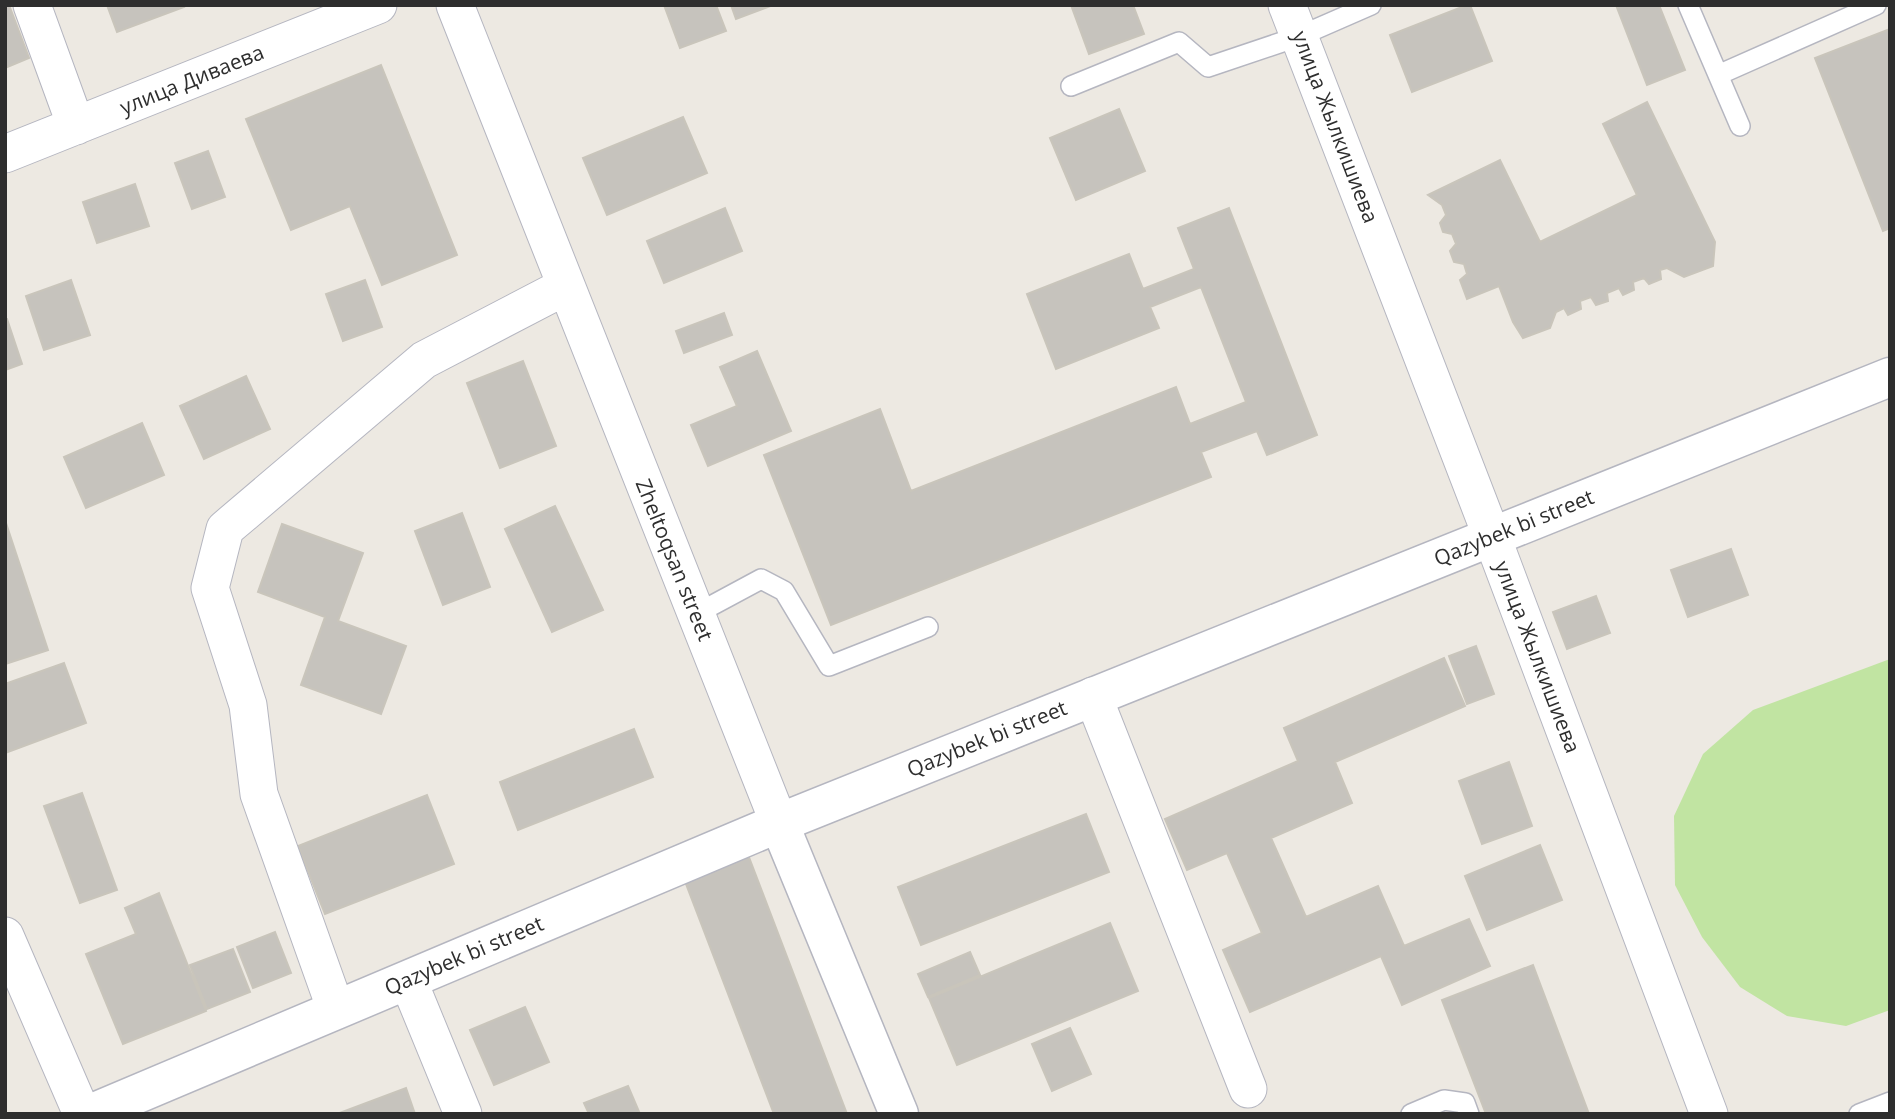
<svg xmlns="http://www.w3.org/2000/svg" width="1895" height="1119" font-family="'Open Sans',sans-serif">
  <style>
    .pitch { fill: #c1e4a2 }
    .building { fill: #c6c3bd; stroke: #c9c5bb; stroke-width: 2 }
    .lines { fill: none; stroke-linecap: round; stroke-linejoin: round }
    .lane-casing { stroke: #b5b6c0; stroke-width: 22 }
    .street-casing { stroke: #b5b6c0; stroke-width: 39 }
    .secondary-casing { stroke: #b5b6c0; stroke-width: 41 }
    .lane { stroke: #fff; stroke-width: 19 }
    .street { stroke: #fff; stroke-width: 37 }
    .secondary { stroke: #fff; stroke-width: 38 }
    .labels { text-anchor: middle; stroke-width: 6; stroke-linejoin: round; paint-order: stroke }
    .street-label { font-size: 21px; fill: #2e2e2e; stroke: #fff }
  </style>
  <rect width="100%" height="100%" fill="#ede9e2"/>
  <path class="pitch" d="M1890,659V1010L1846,1026L1787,1016L1740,987L1702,937L1675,885L1674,816L1703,754L1753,710Z"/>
  <path class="building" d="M5,5H9L29,58L5,68Z
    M107,5H183L184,7L117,32Z
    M664,5H716L726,31L680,48Z
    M731,5H773L736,19Z
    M1071,5H1133L1144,34L1089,54Z
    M1467,5H1470L1492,61L1412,92L1390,35Z
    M1616,5H1659L1685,70L1647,85Z
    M1890,29V228L1883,231L1815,58Z
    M381,65L457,255L382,285L350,206L291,230L246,119Z
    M1647,102L1715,242L1713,266L1684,277L1667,268L1660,270L1661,279L1649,284L1644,278L1633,282L1634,290L1623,295L1619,288L1607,293L1608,301L1596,305L1591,297L1580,301L1581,309L1568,315L1564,308L1556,312L1550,328L1523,338L1513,322L1499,286L1467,299L1460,280L1467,274L1464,264L1454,262L1450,251L1456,244L1452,234L1443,232L1440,223L1446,215L1442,205L1428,195L1500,160L1540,242L1637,195L1603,124Z
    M1119,109L1145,171L1076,200L1050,138Z
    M683,117L707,173L607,215L583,158Z
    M208,151L225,197L192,209L175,163Z
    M135,184L149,226L97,243L83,202Z
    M725,208L742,251L664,283L647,241Z
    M1229,208L1317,435L1267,455L1257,431L1201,452L1211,477L831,625L764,455L880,409L911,491L1176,387L1190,424L1246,402L1201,287L1150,307L1159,328L1056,369L1027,294L1129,254L1143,289L1194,269L1178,228Z
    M71,280L90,335L44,350L26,296Z
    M365,280L382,327L343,341L326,294Z
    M724,313L732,335L684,353L676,331Z
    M5,319H7L22,364L5,370Z
    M757,351L791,431L708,466L691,425L737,406L720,367Z
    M523,361L556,446L500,468L467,383Z
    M246,376L270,429L204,459L180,406Z
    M142,423L164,475L86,508L64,457Z
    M555,506L603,610L552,632L505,529Z
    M462,513L490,587L443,605L415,531Z
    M5,520L48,650L5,664Z
    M282,524L363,553L338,621L406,646L381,714L301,685L325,617L258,592Z
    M1731,549L1748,595L1688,617L1671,570Z
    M1596,596L1610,633L1567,649L1553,612Z
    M1476,646L1494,694L1467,704L1449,656Z
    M1444,658L1465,706L1335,762L1352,803L1271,838L1306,917L1378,886L1404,946L1469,919L1490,966L1402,1005L1381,956L1250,1012L1223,950L1262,933L1227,853L1187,870L1165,819L1298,761L1284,728Z
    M64,663L86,723L5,753V684Z
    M634,729L653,777L518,830L500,782Z
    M1509,762L1532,826L1482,844L1459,781Z
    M82,793L117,890L80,903L44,806Z
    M427,795L454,864L325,914L298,846Z
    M1086,814L1109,872L921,945L898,887Z
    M1540,845L1562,900L1487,930L1465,876Z
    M747,852L847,1114H774L683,876Z
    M159,893L206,1011L123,1044L86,954L136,934L125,908Z
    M1110,923L1138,991L957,1065L929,998Z
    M275,932L291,973L253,988L237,947Z
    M233,949L250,992L207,1009L190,965Z
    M970,952L980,975L928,997L918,974Z
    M1533,965L1589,1114H1486L1442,1000Z
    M525,1007L549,1062L494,1085L470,1030Z
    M1070,1028L1091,1074L1052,1091L1032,1044Z
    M628,1086L640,1114H589L584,1103Z
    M406,1088L415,1114H337Z"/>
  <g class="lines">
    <g class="lane-casing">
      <path id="lane" d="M1688,5L1740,126
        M1718,75L1876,5
        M1071,86L1179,42L1208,67L1300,36L1371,5
        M696,614L761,579L784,591L829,666L928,627
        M1411,1114L1444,1100L1465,1103L1469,1114
        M1859,1114L1890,1102"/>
    </g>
    <g class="street-casing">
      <path id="street" d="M32,5L76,126
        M455,5L779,823
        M1287,5L1492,537L1709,1114
        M5,154L378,5
        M1093,696L1248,1089
        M5,936L82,1114
        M408,980L463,1114
        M336,1010L259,794L248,705L210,588L225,529L424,360L566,286"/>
    </g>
    <g class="secondary-casing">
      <path id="secondary" d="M779,823L899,1114
        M90,1114L779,823L1890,377"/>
    </g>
    <use href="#lane" class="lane"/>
    <use href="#street" class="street"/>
    <use href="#secondary" class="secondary"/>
  </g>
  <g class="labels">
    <g class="street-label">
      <text transform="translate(192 80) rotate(-22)" y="7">улица Диваева</text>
      <text transform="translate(1335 127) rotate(69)" y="7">улица Жылкишиева</text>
      <text transform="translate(1514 528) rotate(-22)" y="7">Qazybek bi street</text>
      <text transform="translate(674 560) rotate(68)" y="7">Zheltoqsan street</text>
      <text transform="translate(1537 657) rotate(69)" y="7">улица Жылкишиева</text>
      <text transform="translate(987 739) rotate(-22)" y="7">Qazybek bi street</text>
      <text transform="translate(464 956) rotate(-23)" y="7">Qazybek bi street</text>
    </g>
  </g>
  <rect width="1895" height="1119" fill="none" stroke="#2e2e2e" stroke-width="14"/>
</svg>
